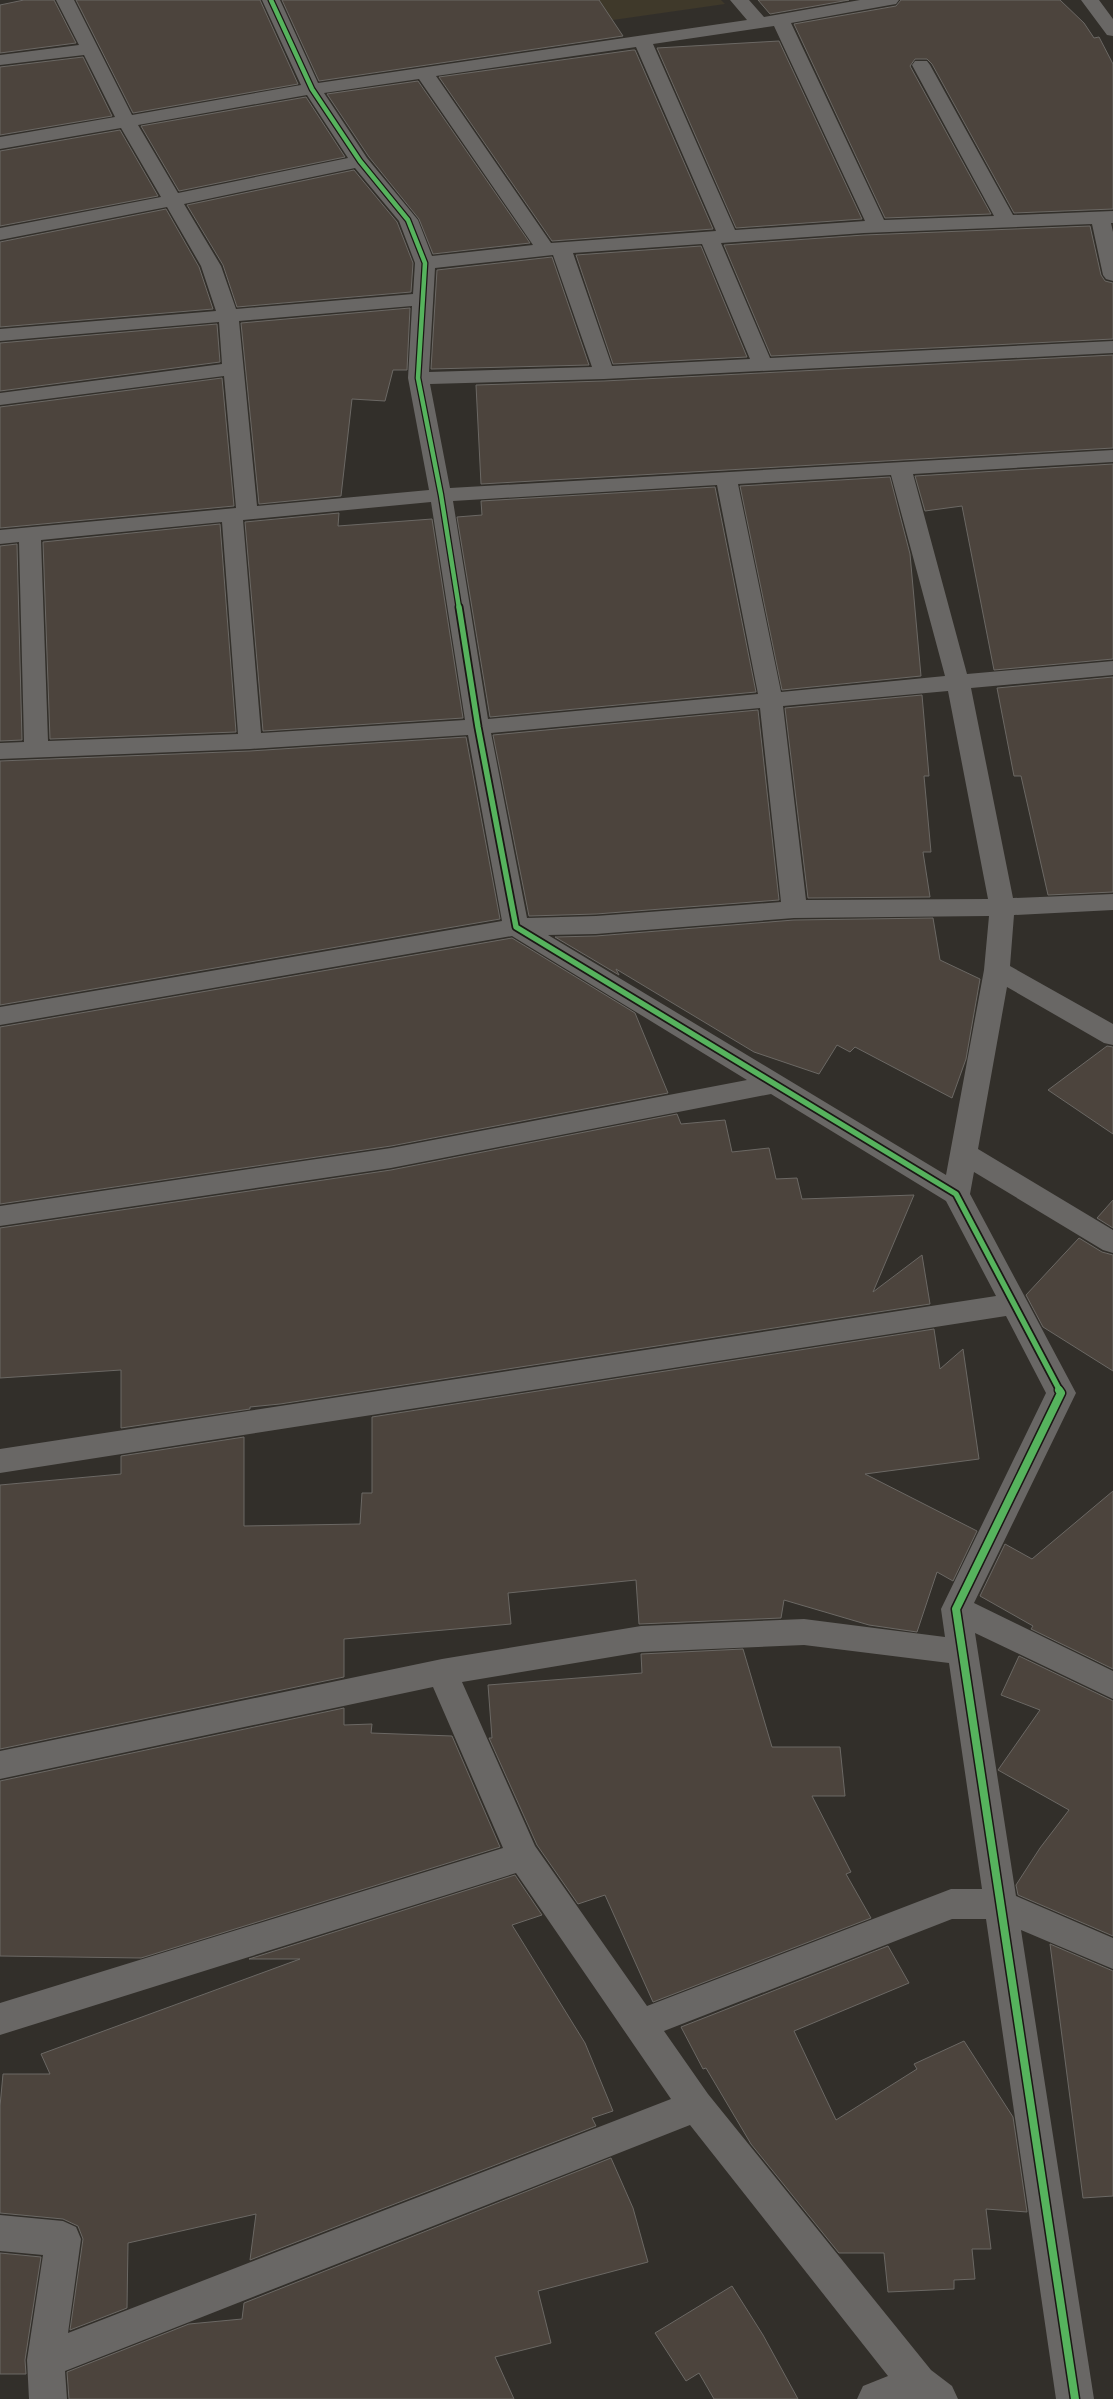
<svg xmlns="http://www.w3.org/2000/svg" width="1113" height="2399" font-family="'Public Sans',sans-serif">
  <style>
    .built { fill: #3f392a }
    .building { fill: #4c443d; stroke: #6b6864 }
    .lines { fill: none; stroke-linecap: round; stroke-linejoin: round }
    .minor { fill: #696765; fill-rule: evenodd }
    .cycleway-far2-casing { stroke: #1a1814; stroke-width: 7 }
    .cycleway-far1-casing { stroke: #1a1814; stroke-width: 9 }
    .cycleway-casing { stroke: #1a1814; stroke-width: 11 }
    .cycleway-far2 { stroke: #56b35d; stroke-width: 4.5 }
    .cycleway-far1 { stroke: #56b35d; stroke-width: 5.5 }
    .cycleway { stroke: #56b35d; stroke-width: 8 }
  </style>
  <rect width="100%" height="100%" fill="#322f2a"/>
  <path class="built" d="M389,0H721L725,4L423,47Z"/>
  <path class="building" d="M24,0H54L76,43L0,53V5Z
    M76,0H260L298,84L133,113Z
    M282,0H599L623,36L319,81Z
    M758,0H849L770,14Z
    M901,0H1060L1084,23L1094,38L1099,37L1113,64V209L1014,213L932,64L927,59H915L910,66L991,214L885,218L794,24L896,6Z
    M779,41L862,219L736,228L657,48Z
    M633,50H635L713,229L552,241L439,77Z
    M83,57L112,116L0,135V67Z
    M418,81L530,243L433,254L419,219L369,157L327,94Z
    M306,97L345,157L179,191L141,126Z
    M120,130L158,196L0,226V151Z
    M354,170L397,222L413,263L411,292L237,307L223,265L187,205Z
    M166,209L199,267L213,309L0,327V242Z
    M1090,226L1101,275L1105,281L1113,283V339L771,356L724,245L864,235Z
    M701,246L747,357L613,364L576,255Z
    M552,257L589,365L431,369L437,270Z
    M410,308L407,370H393L385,401L352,399L341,496L259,504L241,323Z
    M217,324L220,362L0,391V343Z
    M1113,355V448L481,484L476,385L604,381Z
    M222,378L234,506L0,528V407Z
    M1113,464V659L994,670L962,506L925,511L915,476Z
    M890,477L910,554L921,676L782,690L740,486Z
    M715,487L756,692L490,717L457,517L482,515L481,501Z
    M339,513L338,526L432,519L463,718L263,731L245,522Z
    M220,524L236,732L50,739L43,542Z
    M17,544L22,740L0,741V546Z
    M1113,677V892L1048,895L1021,776H1014L997,688Z
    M922,695L929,776H924L931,852H923L930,897L808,898L785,708Z
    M758,710L779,900L596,914L529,916L493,735Z
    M466,737L500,919L0,1005V761L250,751Z
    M933,918L940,960L980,979L966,1059L952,1098L855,1047L850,1052L837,1045L819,1074L754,1052L616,969L619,975L555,937L596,936L794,920Z
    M512,938L635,1013L668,1093L391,1146L0,1204V1027Z
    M1107,1046L1113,1047V1134L1048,1090Z
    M677,1114L681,1124L725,1120L732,1152L769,1148L776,1179L797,1178L802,1199L914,1195L873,1292L922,1255L930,1304L280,1404L250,1407V1409L121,1428V1370L0,1378V1228L391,1170Z
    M1113,1200V1228L1097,1218Z
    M1079,1238L1102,1252L1113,1255V1371L1043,1327L1026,1295Z
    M934,1329L940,1369L963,1349L979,1459L865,1474L977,1531L953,1581L937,1572L917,1632L869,1625L784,1600L781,1618L639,1624L636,1580L508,1593L511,1624L344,1639V1677L0,1749V1485L121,1474V1456L244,1437V1526L360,1524L362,1493H372V1417Z
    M1113,1491V1669L1031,1629L1033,1626L980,1596L1005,1544L1032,1559Z
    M743,1649L772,1747H840L845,1796H812L851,1872L846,1874L871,1918L653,2002L605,1895L578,1904L537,1845L489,1738H492L488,1685L642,1673L641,1654Z
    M1019,1656L1113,1701V1936L1018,1895L1016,1885L1040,1848L1069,1810L998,1770L1040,1710L1001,1695Z
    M344,1708V1725L372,1724L371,1733L452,1736L500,1847L141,1958L0,1956V1781Z
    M515,1875L542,1915L512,1925L585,2043L613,2111L592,2118L596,2126L250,2260L256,2214L128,2243L127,2308L70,2330L83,2239L78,2226L63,2219L0,2213V2106L3,2074H50L41,2054L300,1959H249Z
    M1050,1944L1113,1971V2196L1083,2198Z
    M888,1946L909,1983L794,2031L836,2120L917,2069L914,2064L964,2041L1013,2117L1027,2212L986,2209L991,2249H972L975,2279L954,2280V2289L888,2292L884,2253H839L751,2144L706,2068L703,2069L681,2027Z
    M611,2158L633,2208L648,2262L538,2291L551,2343L495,2357L514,2399H69L67,2372L189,2324L242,2319L244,2303Z
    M0,2253L41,2257L25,2360L26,2374H0Z
    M732,2286L763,2335L798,2399H714L699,2373L686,2381L655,2333Z"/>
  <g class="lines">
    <path class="minor" d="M56,0H74L132,115L301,85L262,0H280L318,83L747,20L730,0H749L764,17L860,0H899L896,4L890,5L791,23L884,220L994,216L912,65L915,61H927L930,65L1013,215L1113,211V223H1111L1113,232V281L1106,279L1103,275L1092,224L864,233L721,243L770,358L1113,341V353L604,379L430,384L450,488L1113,450V462L913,474L967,674L1113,661V675L971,688L1013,898L1113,894V910L1014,915L1010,966L1113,1024V1045L1104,1043L1007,987L978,1149L1113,1230V1253L1103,1250L974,1172L970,1194L1076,1393L974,1603L1113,1671V1699L975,1633L1016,1896L1113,1938V1969L1021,1930L1094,2399H1056L986,1919H952L664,2031L708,2094L931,2370L952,2386L958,2399H857L863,2386L888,2376L690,2125L65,2371L67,2399H29L27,2360L43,2255L0,2251V2215L63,2221L76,2227L81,2239L68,2333L671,2099L516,1873L0,2035V2003L503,1848L433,1687L0,1779V1751L442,1659L641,1626L804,1619L945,1637L941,1609L1046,1393L1006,1316L0,1473V1449L996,1296L946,1201L771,1094L391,1168L0,1226V1206L391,1148L747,1080L512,936L0,1025V1007L502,921L468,735L250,749L0,759V743L24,742L19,542L0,544V530L236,508L224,376L0,405V393L222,364L219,322L0,341V329L216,311L201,266L167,207L0,240V228L161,197L121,128L0,149V137L115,117L84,55L0,65V55L79,45ZM774,26L865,221L735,230L653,44ZM636,47L716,231L551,243L436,76ZM419,79L533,245L432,256L418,220L367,158L324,93ZM307,95L348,158L178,193L138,125ZM355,168L399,221L415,263L413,294L236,309L221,266L184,204ZM702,244L750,359L612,366L573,253ZM553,255L592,367L429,372L435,268ZM412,306L408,378L429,490L257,506L239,321ZM891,475L945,676L781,692L738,484ZM717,485L758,694L488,719L453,501ZM431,502L465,720L261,733L243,520ZM222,522L238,734L48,741L41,540ZM948,691L988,899L806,900L783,706ZM760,708L781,902L596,916L527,918L491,733ZM989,916L984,970L946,1175L548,935L596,934L794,918ZM804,1645L949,1663L982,1889H951L647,2006L535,1846L462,1682L641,1652Z
      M1081,0H1099L1113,19V36L1107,35Z"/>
    <g class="cycleway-far2-casing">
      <path id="cycleway-far2" d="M271,0L312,89L360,161L408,220L425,263L418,378L441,495L459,608"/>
    </g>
    <g class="cycleway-far1-casing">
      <path id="cycleway-far1" d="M459,607L478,727L516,927L956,1194L1060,1391"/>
    </g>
    <g class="cycleway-casing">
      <path id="cycleway" d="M1059,1390L1061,1393L956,1609L1075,2399"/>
    </g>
    <use href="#cycleway-far2" class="cycleway-far2"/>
    <use href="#cycleway-far1" class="cycleway-far1"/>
    <use href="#cycleway" class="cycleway"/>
  </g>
</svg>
